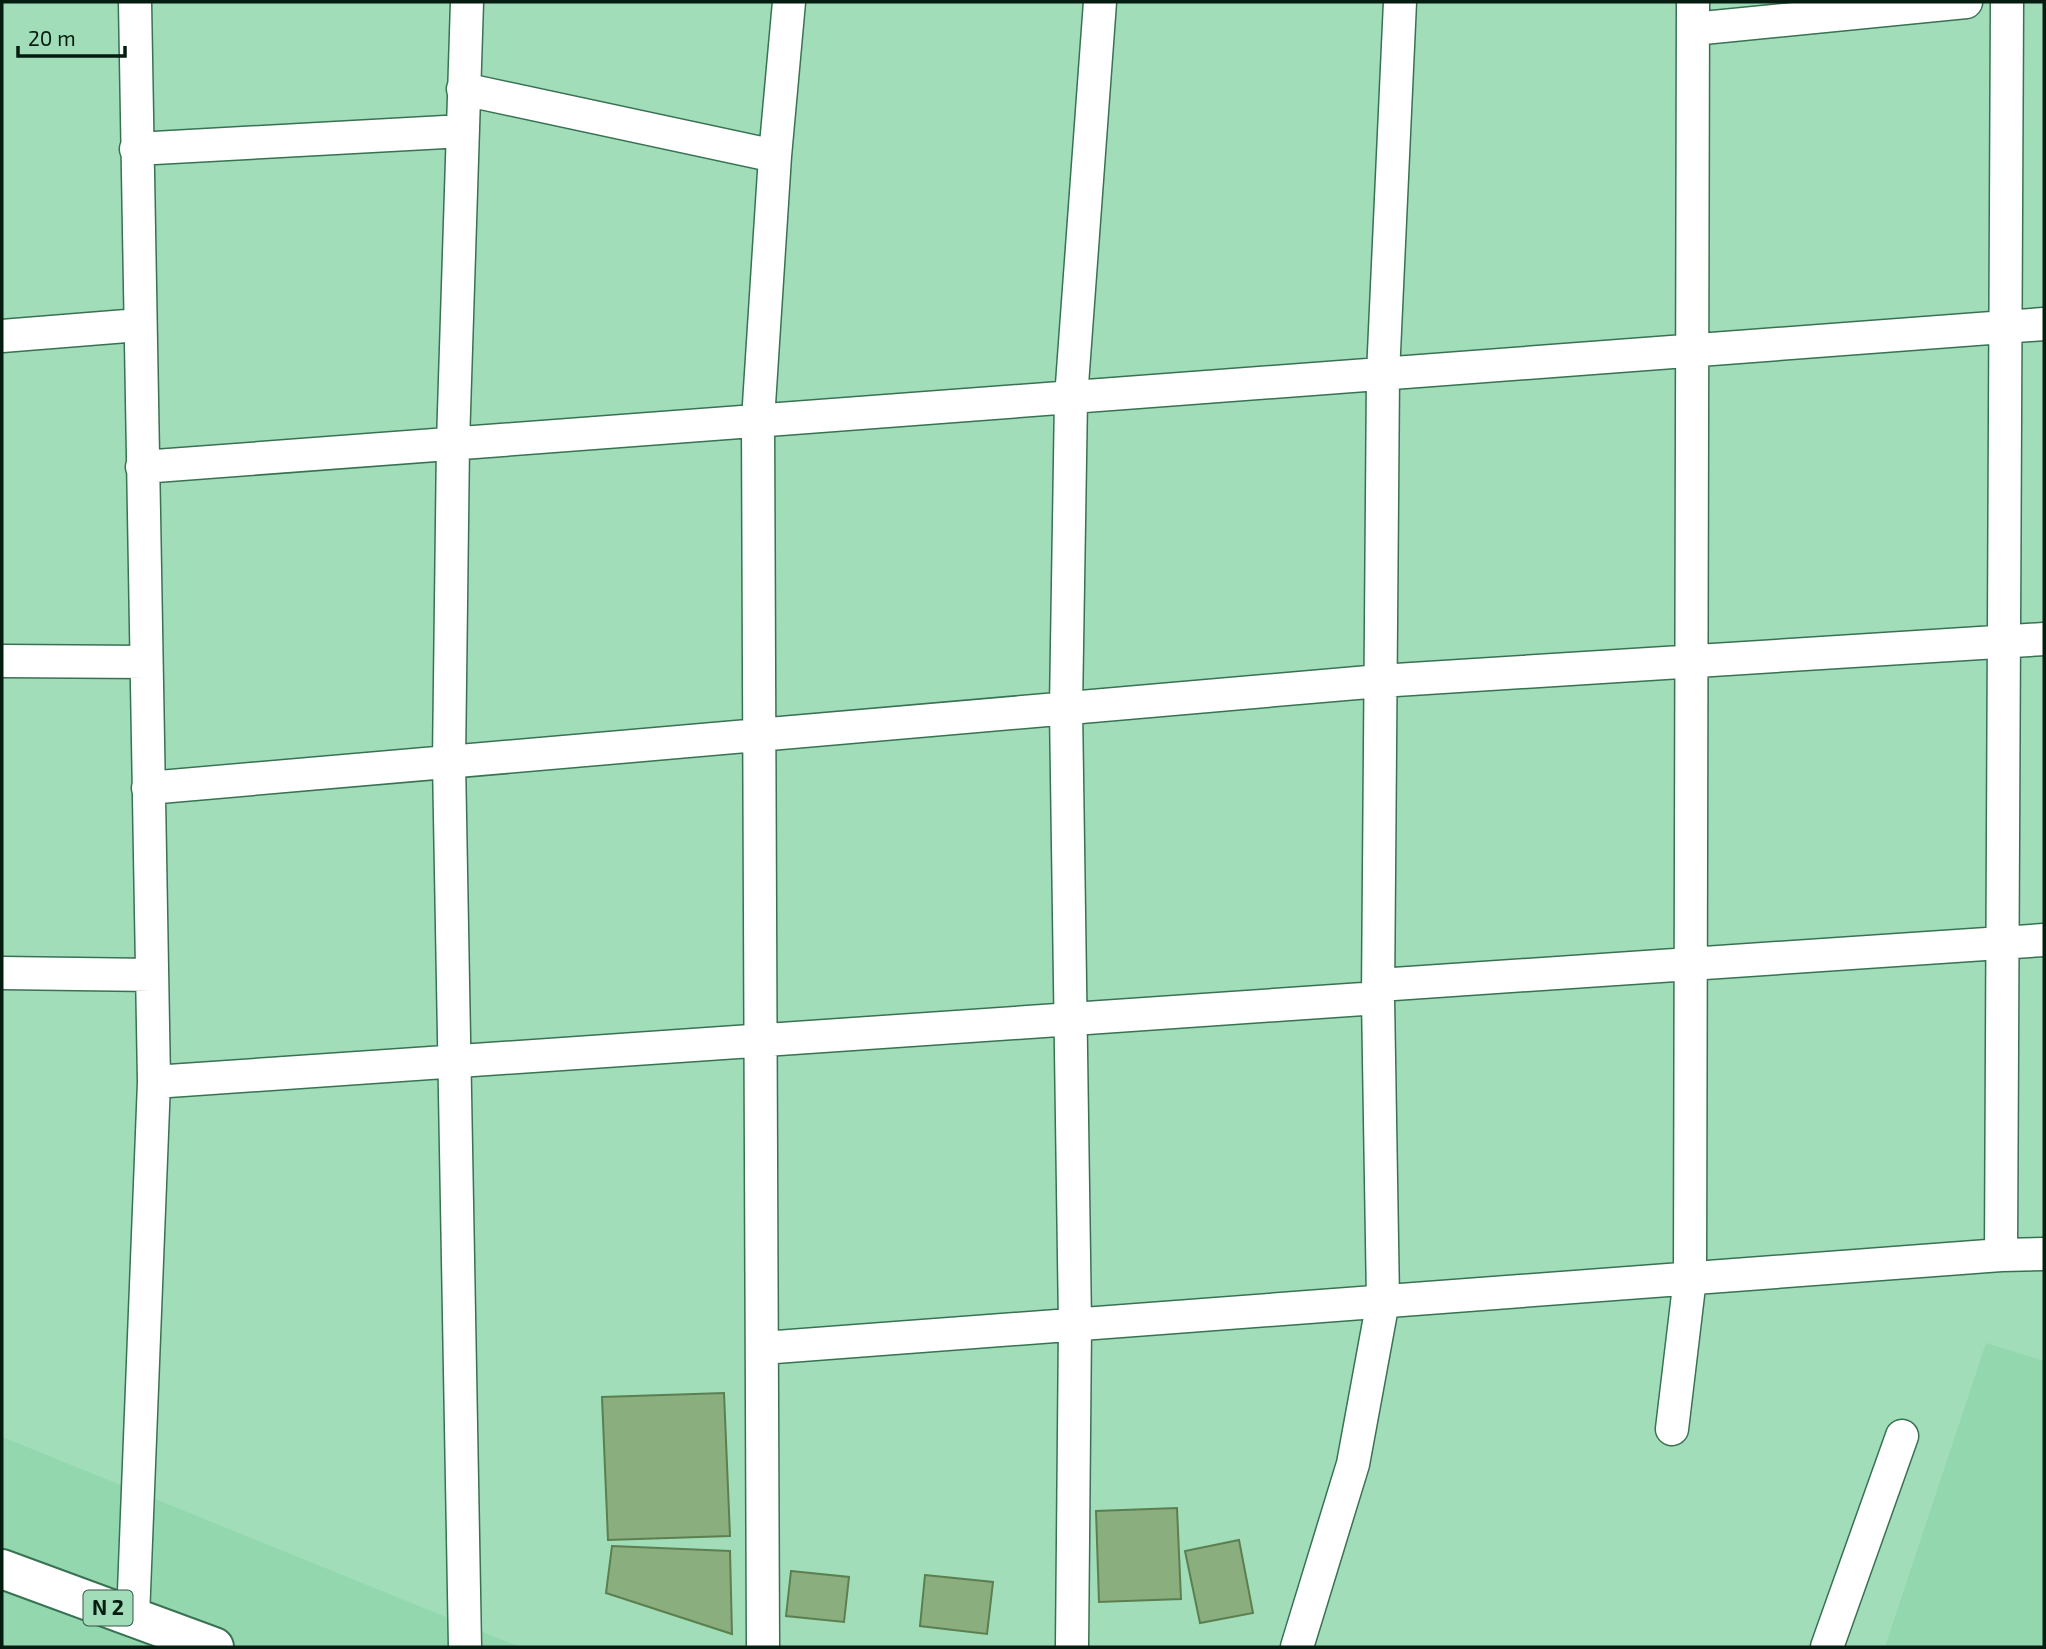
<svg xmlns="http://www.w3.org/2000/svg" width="2046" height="1649" font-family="'Exo 2',sans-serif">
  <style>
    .built { fill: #92d7ae }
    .building { fill: #8aae7d; stroke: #5c7f50; stroke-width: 2 }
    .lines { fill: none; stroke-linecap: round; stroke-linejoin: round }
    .street-casing { stroke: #387252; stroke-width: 35 }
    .highway-casing { stroke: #387252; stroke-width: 42 }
    .street { stroke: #fff; stroke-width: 32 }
    .highway { stroke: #fff; stroke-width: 38 }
    .labels { text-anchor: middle; stroke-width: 5; stroke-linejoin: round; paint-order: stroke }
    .shield { fill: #a1ddb9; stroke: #345643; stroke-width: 2 }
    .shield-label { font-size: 21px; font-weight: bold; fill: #051c10 }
  </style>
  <rect width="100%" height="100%" fill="#a1ddb9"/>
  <path class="built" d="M1986,1343L2044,1361V1647H1885Z
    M2,1437L520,1647H2Z"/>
  <path class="building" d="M724,1393L730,1536L608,1540L602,1397Z
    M1177,1508L1181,1599L1099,1602L1096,1511Z
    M1239,1540L1253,1613L1200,1623L1185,1551Z
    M612,1546L730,1551L732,1634L606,1593Z
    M791,1571L849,1577L844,1622L786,1616Z
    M925,1575L993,1582L987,1634L920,1626Z"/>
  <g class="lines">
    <g class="street-casing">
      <path id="street" d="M1693,29L1966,2
        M463,89L775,156
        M136,149L463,131
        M2,336L139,325
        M142,467L2044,324
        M2,661L146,662
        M148,788L1380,681L2044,639
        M2,973L152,975
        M1379,985L2044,940
        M154,1082L1378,998
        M2001,1255L2007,2
        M762,1348L2001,1255L2044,1254
        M1672,1429L1690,1278L1693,2
        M133,1617L154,1082L135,2
        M465,1647L449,761L453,443L467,2
        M763,1647L758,420L775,156L789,2
        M1072,1647L1075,1325L1066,708L1071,398L1100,2
        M1297,1647L1353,1464L1383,1301L1378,998L1383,374L1400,2
        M1827,1647L1902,1436"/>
    </g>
    <g class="highway-casing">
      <path id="highway" d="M2,1569L214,1647"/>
    </g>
    <use href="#street" class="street"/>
    <use href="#highway" class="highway"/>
  </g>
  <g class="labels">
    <rect class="shield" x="83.5" y="1590.5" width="49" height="35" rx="5"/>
    <g class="shield-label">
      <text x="108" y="1615">N 2</text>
    </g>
  </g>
  <rect width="2046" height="1649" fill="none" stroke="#051c10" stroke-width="7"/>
  <path d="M18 46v10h107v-10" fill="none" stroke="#051c10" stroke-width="3.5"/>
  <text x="28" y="46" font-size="21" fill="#051c10" stroke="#a1ddb9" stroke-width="5" paint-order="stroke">20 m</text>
</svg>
